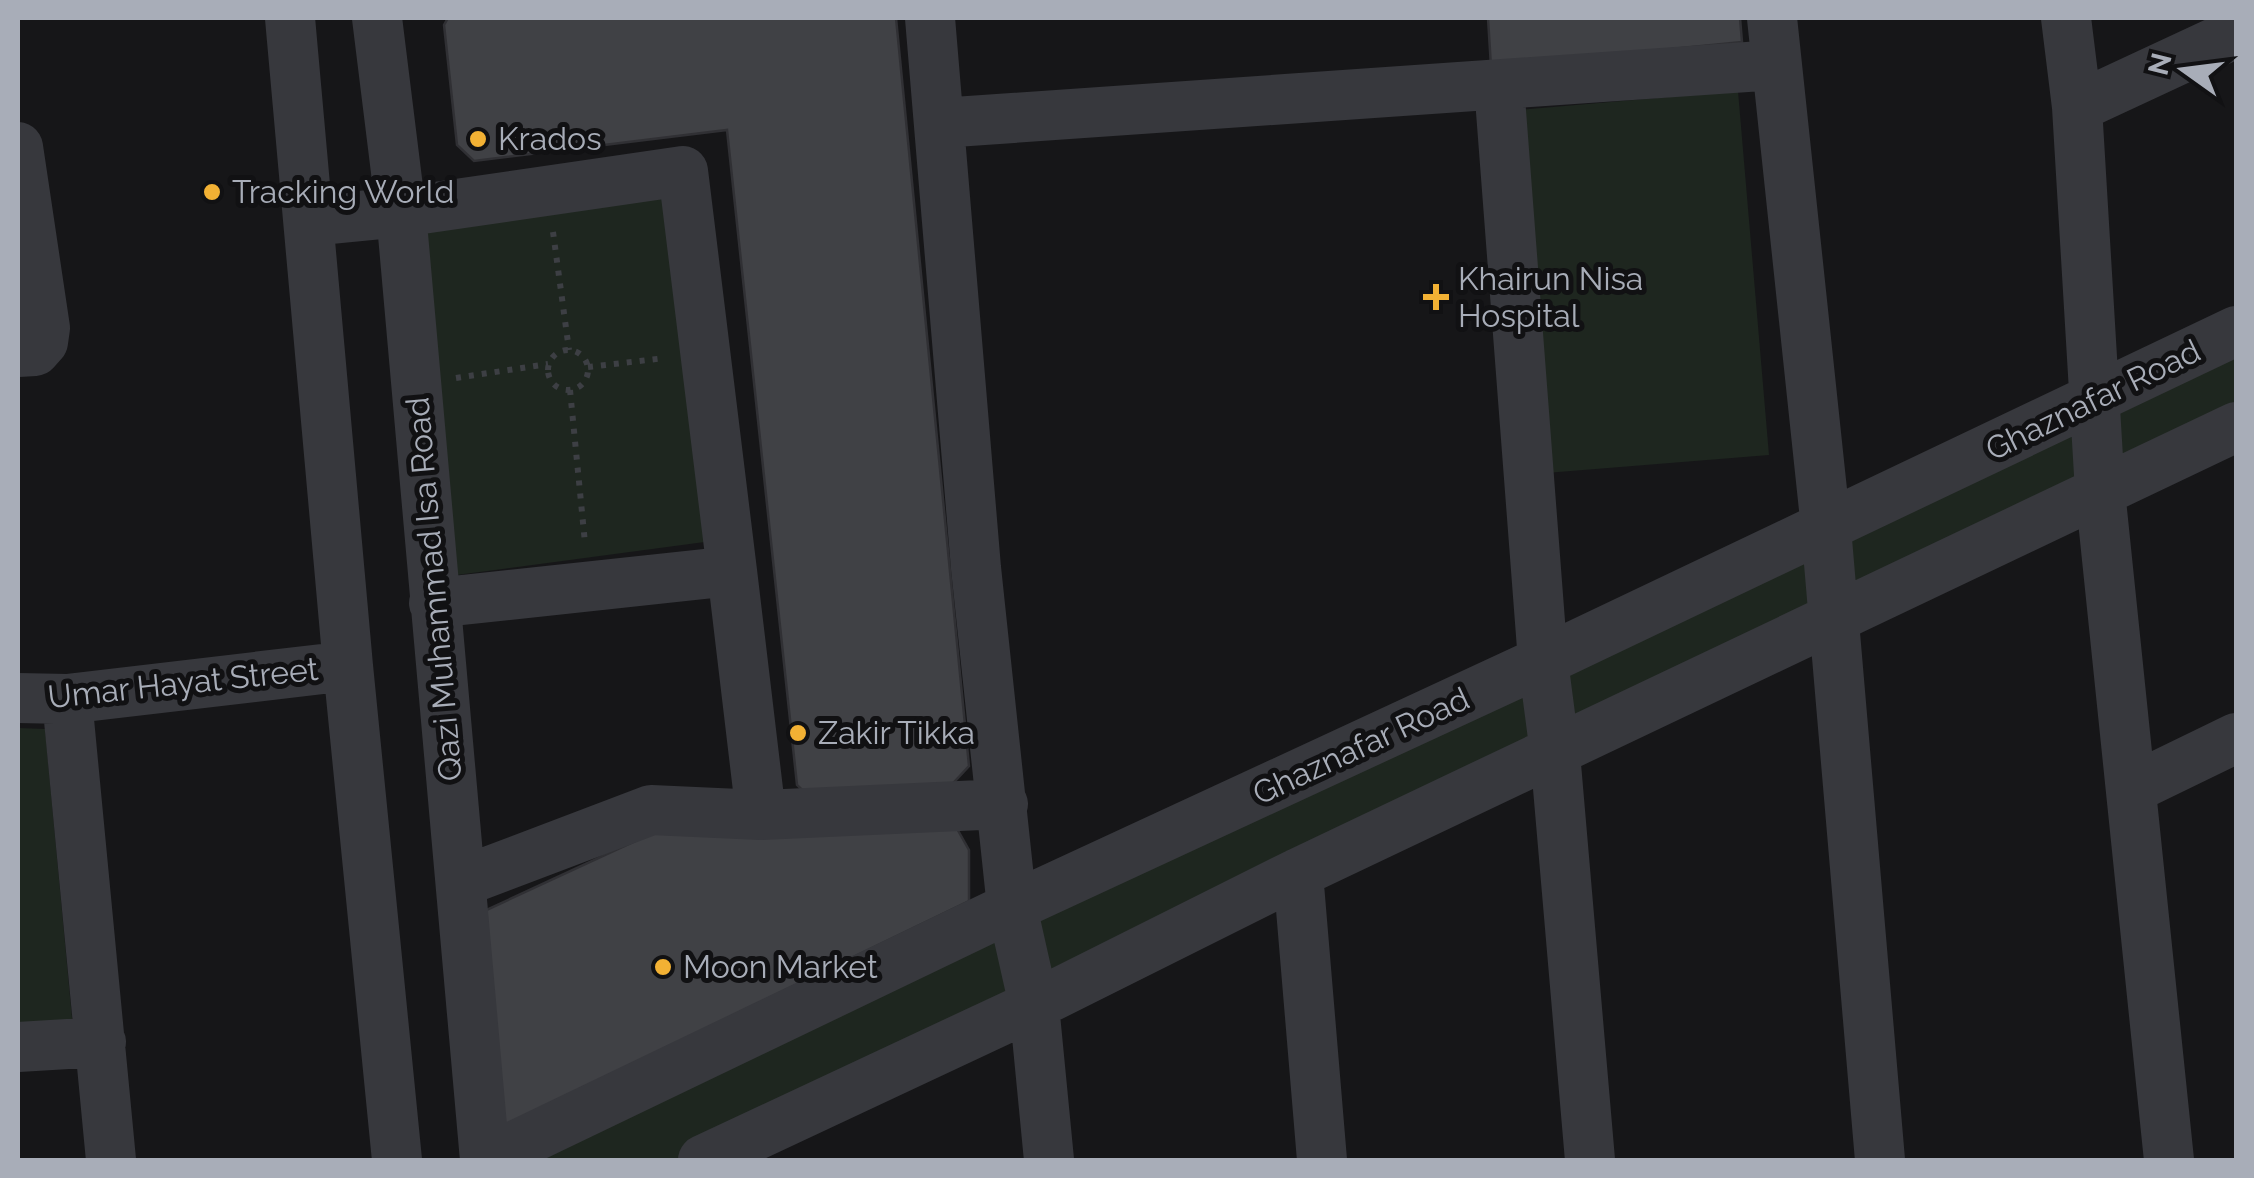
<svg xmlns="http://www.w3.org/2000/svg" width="2254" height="1178" font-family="Raleway,sans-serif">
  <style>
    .green { fill: #1e261f }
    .building { fill: #404145; stroke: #303034; stroke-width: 2.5 }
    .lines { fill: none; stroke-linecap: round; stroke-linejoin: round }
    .path { stroke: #3d3f44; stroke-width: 6; stroke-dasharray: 5 8; stroke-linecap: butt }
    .minor { stroke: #37383d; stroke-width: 50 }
    .poi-dot { fill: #f2b134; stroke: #111113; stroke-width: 4 }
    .labels { text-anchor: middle; stroke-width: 10; stroke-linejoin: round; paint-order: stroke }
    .poi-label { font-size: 32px; fill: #a8adb8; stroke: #111113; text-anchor: start }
    .street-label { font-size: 32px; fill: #a8adb8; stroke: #111113 }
  </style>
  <rect width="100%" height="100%" fill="#161618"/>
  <path class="green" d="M1738,91L1769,455L1546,473L1519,110Z
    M672,192L712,541L449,576L415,230Z
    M2236,337V427L682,1160H522Z
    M18,728L45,729L73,1029L18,1031Z"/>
  <path class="building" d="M448,18H896L969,766L942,795L823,810L797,785L727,130L474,161L457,145L444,25Z
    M1488,18H1740L1742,42L1491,67Z
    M951,818L969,850V901L503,1127L482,912L661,829Z"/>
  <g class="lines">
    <path class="path" d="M553,232L569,350
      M548 370a20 20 0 1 1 40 0a20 20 0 1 1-40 0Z
      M588,367L665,358
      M456,378L548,364
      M570,390L585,543"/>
    <path class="minor" d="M290,18L348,666L397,1160
      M377,18L401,212L485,1160
      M930,18L976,568L1012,907L1034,1005L1049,1160
      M1772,18L1826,528L1880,1160
      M2066,18L2077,107L2100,491L2169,1160
      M1499,85L1543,661L1555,753L1590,1160
      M2077,107L2236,33
      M940,123L1776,65
      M18,147L45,328L43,342L35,351L18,352
      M309,221L401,212L683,171L732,571L434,603
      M732,571L761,815L1003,804
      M18,698L67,699L348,666
      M67,699L111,1160
      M2131,789L2236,738
      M1298,873L1322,1160
      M461,882L651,810L761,815
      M18,1047L101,1042
      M485,1160L1012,907L1543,661L2236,331
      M703,1160L1034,1005L1298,873L2236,427"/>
  </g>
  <g class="poi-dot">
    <circle cx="478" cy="139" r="10"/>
    <circle cx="212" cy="192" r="10"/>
    <path d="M1431 282h10v10h10v10h-10v10h-10v-10h-10v-10h10z"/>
    <circle cx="798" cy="733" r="10"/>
    <circle cx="663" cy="967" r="10"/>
  </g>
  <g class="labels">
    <g class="poi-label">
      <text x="498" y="150">Krados</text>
      <text x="232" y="203">Tracking World</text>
      <text x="1458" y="290">Khairun Nisa<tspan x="1458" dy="37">Hospital</tspan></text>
      <text x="818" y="744">Zakir Tikka</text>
      <text x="683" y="978">Moon Market</text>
    </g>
    <g class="street-label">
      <text transform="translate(2093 400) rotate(-26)" y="11">Ghaznafar Road</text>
      <text transform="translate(434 589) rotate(-95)" y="11">Qazi Muhammad Isa Road</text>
      <text transform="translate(183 683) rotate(-6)" y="11">Umar Hayat Street</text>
      <text transform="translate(1361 746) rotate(-25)" y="11">Ghaznafar Road</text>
    </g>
  </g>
  <rect width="2254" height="1178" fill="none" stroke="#a8adb8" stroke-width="40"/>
  <g transform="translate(2184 70) rotate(284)" stroke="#111113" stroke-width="8" paint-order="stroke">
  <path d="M0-8L18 38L0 25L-18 38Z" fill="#a8adb8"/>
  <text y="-15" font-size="28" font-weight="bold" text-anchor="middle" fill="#a8adb8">N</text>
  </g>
</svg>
